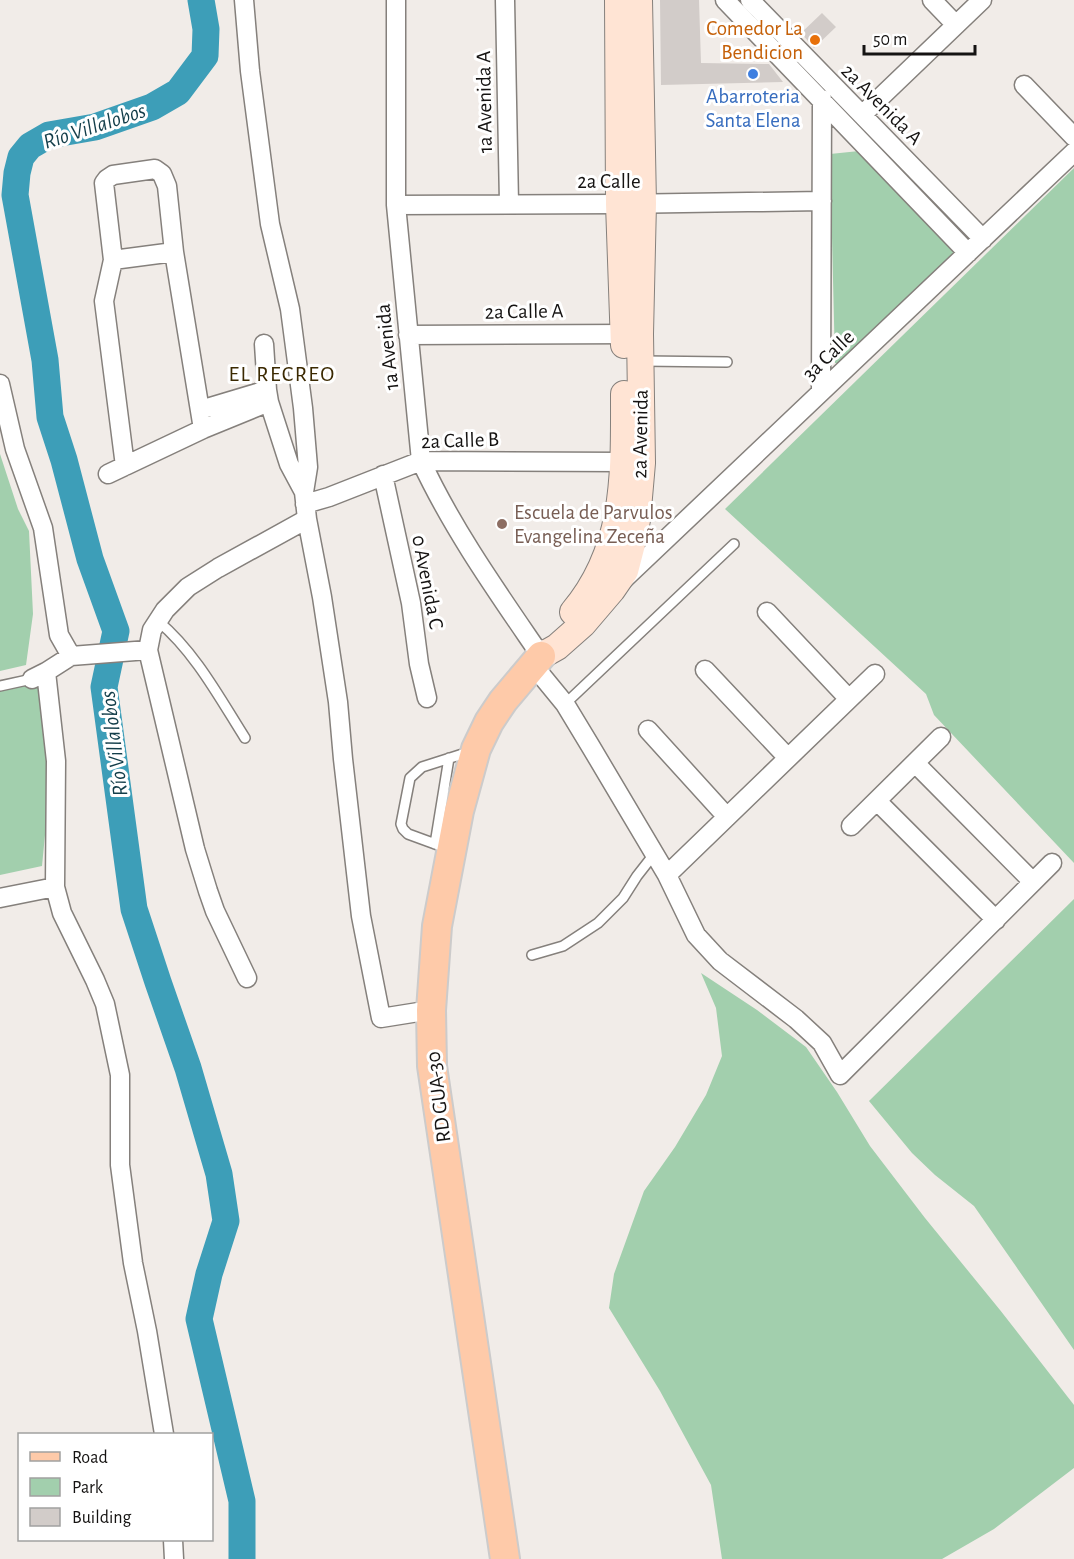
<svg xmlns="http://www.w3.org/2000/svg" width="1074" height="1559" font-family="'Alegreya Sans',sans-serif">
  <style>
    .green { fill: #a2cfad }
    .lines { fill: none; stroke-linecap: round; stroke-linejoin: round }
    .river { stroke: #3d9eb8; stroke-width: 27 }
    .building { fill: #d2ccc9 }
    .lane-casing { stroke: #85807c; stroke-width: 12 }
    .street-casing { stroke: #85807c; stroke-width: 21 }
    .secondary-casing { stroke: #85807c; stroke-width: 28 }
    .primary-casing { stroke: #cccbcb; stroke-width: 32 }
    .lane { stroke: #fff; stroke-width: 9 }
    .street { stroke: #fff; stroke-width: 18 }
    .secondary { stroke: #ffe4d4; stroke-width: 26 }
    .primary { stroke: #fecaa9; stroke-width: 28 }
    .food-dot { fill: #e8710a; stroke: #fff; stroke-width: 2 }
    .shop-dot { fill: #3f7fe0; stroke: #fff; stroke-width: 2 }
    .education-dot { fill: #8d6e63; stroke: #fff; stroke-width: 2 }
    .labels { text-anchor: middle; stroke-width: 6; stroke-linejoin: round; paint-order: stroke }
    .food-label { font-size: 21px; fill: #c56008; stroke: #fff; text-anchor: end }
    .shop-label { font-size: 21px; fill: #366cbe; stroke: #fff }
    .street-label { font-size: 21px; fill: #151312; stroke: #fff }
    .education-label { font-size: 21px; fill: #785e54; stroke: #fff; text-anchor: start }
    .water-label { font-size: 22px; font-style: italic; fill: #123d49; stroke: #fff }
    .neighbourhood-label { font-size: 22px; letter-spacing: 1.5px; fill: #3b2901; stroke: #fff }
  </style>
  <rect width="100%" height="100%" fill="#f1ece8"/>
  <path class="green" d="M869,150L961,250L848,364L835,363L830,154Z
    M1074,168V863L934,715L926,694L725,509Z
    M0,454L18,509L29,531L33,614L26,665L0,671Z
    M38,681L48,751V804L42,866L0,875V689Z
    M1074,899V1350L974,1206L935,1175L912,1153L869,1101Z
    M701,973L757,1010L806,1047L837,1092L870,1146L925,1218L1000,1310L1074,1405V1468L994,1529L942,1559H722L711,1485L660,1391L609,1308L614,1274L644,1191L675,1147L706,1095L722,1056L716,1008Z"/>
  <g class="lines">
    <path class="river" d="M201,0L206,29L205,56L178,92L152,107L95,127L49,135L30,146L21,157L17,173L15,195L45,360L50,417L64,460L90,559L116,631L104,687L134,909L158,982L188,1068L219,1174L226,1221L209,1274L199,1319L242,1501V1559"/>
  </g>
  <path class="building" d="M660,0H699L701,63L769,64L783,82L661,85Z
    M822,13L836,27L814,48L801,33Z"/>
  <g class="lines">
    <g class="lane-casing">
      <path id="lane" d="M643,361L727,362
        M158,621C195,652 219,697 245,738
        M0,686L32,679
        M565,704L734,544
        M435,844L449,758
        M449,849L408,834L403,829L401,824L410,778L422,767L472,751
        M532,955L563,946L598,923L623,898L637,876L655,853"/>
    </g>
    <g class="street-casing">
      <path id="street" d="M244,0L250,71L270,224L290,309L303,408L308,467L304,492L307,519L322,597L338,702L343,759L361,916L381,1018L431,1010
        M396,0V205L421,461C453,530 498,593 541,656
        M505,0L509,203
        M725,0L968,253
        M750,0L983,239
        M932,0L956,25
        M1024,85L1074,137
        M862,115L982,0
        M396,205L619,204L822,201
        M113,260L174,252
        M408,335L634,334
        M264,344L267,390L269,402L289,464L304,492
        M0,384L15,449L43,528L59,635L71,656
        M821,392L822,99
        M200,410L267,390
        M125,466L104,301L113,260L104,183L107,179L113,175L155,169L162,174L167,186L174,252L203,429
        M108,474L203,429L269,402
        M383,475L411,603L419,664L427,698
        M305,504L329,497L421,461L624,462
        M622,581L1074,152
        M767,612L849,699
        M533,665L565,704L591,747L667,875L696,935L720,961L796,1019L822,1043L840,1075L1052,863
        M705,670L788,758
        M46,672L56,761L55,887L62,913L95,980L105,1004L120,1075V1165L133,1263L147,1331L164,1434
        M32,679L46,672L71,656L148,650
        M648,730L727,817
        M915,763L1033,882
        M877,801L996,920
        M851,826L941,737
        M667,875L875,674
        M0,898L55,887
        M247,978L215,911L208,891L195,849L148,650L152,630L165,610L188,587L218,568L307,519
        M173,1540L174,1559"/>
    </g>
    <g class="secondary-casing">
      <path id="secondary" d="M618,0L619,204L624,345
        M573,612C627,548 624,473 624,394
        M541,656L557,647L583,624L612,590L625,571L632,544L637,520L642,463L640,334L643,203L639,0"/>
    </g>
    <g class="primary-casing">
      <path id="primary" d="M505,1559L432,1066L431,1010L437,926L459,811L476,749L489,722L503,701L541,656"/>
    </g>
    <use href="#lane" class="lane"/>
    <use href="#street" class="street"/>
    <use href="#secondary" class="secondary"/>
    <use href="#primary" class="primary"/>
  </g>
  <circle class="food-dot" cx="815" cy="40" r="6"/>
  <circle class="shop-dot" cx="753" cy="74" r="6"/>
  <circle class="education-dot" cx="502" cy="524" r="6"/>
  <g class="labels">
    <g class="food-label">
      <text x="803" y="35">Comedor La<tspan x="803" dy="24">Bendicion</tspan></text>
    </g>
    <g class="shop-label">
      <text x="753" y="103">Abarroteria<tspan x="753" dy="24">Santa Elena</tspan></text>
    </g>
    <g class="street-label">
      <text transform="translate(484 102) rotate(-91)" y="7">1a Avenida A</text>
      <text transform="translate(882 104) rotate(45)" y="7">2a Avenida A</text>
      <text x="609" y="188">2a Calle</text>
      <text transform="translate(524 311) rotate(-1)" y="7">2a Calle A</text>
      <text transform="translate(387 347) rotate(-96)" y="7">1a Avenida</text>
      <text transform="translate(828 355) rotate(-44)" y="7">3a Calle</text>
      <text transform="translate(640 434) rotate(-89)" y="7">2a Avenida</text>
      <text transform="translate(460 440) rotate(-2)" y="7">2a Calle B</text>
      <text transform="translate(428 582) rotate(79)" y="7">0 Avenida C</text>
      <text transform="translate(438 1097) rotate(-97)" y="7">RD GUA-30</text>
    </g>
    <g class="education-label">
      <text x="514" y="519">Escuela de Parvulos<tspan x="514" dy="24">Evangelina Zeceña</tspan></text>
    </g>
    <g class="water-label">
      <text transform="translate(94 125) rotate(-18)" y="8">Río Villalobos</text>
      <text transform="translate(113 744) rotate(-97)" y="8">Río Villalobos</text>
    </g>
    <g class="neighbourhood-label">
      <text x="282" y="381">EL RECREO</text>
    </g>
  </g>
  <rect x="18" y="1433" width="195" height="108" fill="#ffffff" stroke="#a1a1a0" stroke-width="1.5"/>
  <rect x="30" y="1452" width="30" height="9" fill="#fecaa9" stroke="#a1a1a0" stroke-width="1.5"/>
  <text x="72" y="1463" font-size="18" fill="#151312">Road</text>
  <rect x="30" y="1478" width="30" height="18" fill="#a2cfad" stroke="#a1a1a0" stroke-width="1.5"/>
  <text x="72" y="1493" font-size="18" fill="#151312">Park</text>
  <rect x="30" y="1508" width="30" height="18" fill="#d2ccc9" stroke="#a1a1a0" stroke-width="1.5"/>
  <text x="72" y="1523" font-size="18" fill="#151312">Building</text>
  <path d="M864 45v9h111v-9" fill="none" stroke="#151312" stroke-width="3"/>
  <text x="873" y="45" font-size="18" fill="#151312" stroke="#ffffff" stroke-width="4.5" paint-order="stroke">50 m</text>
</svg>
